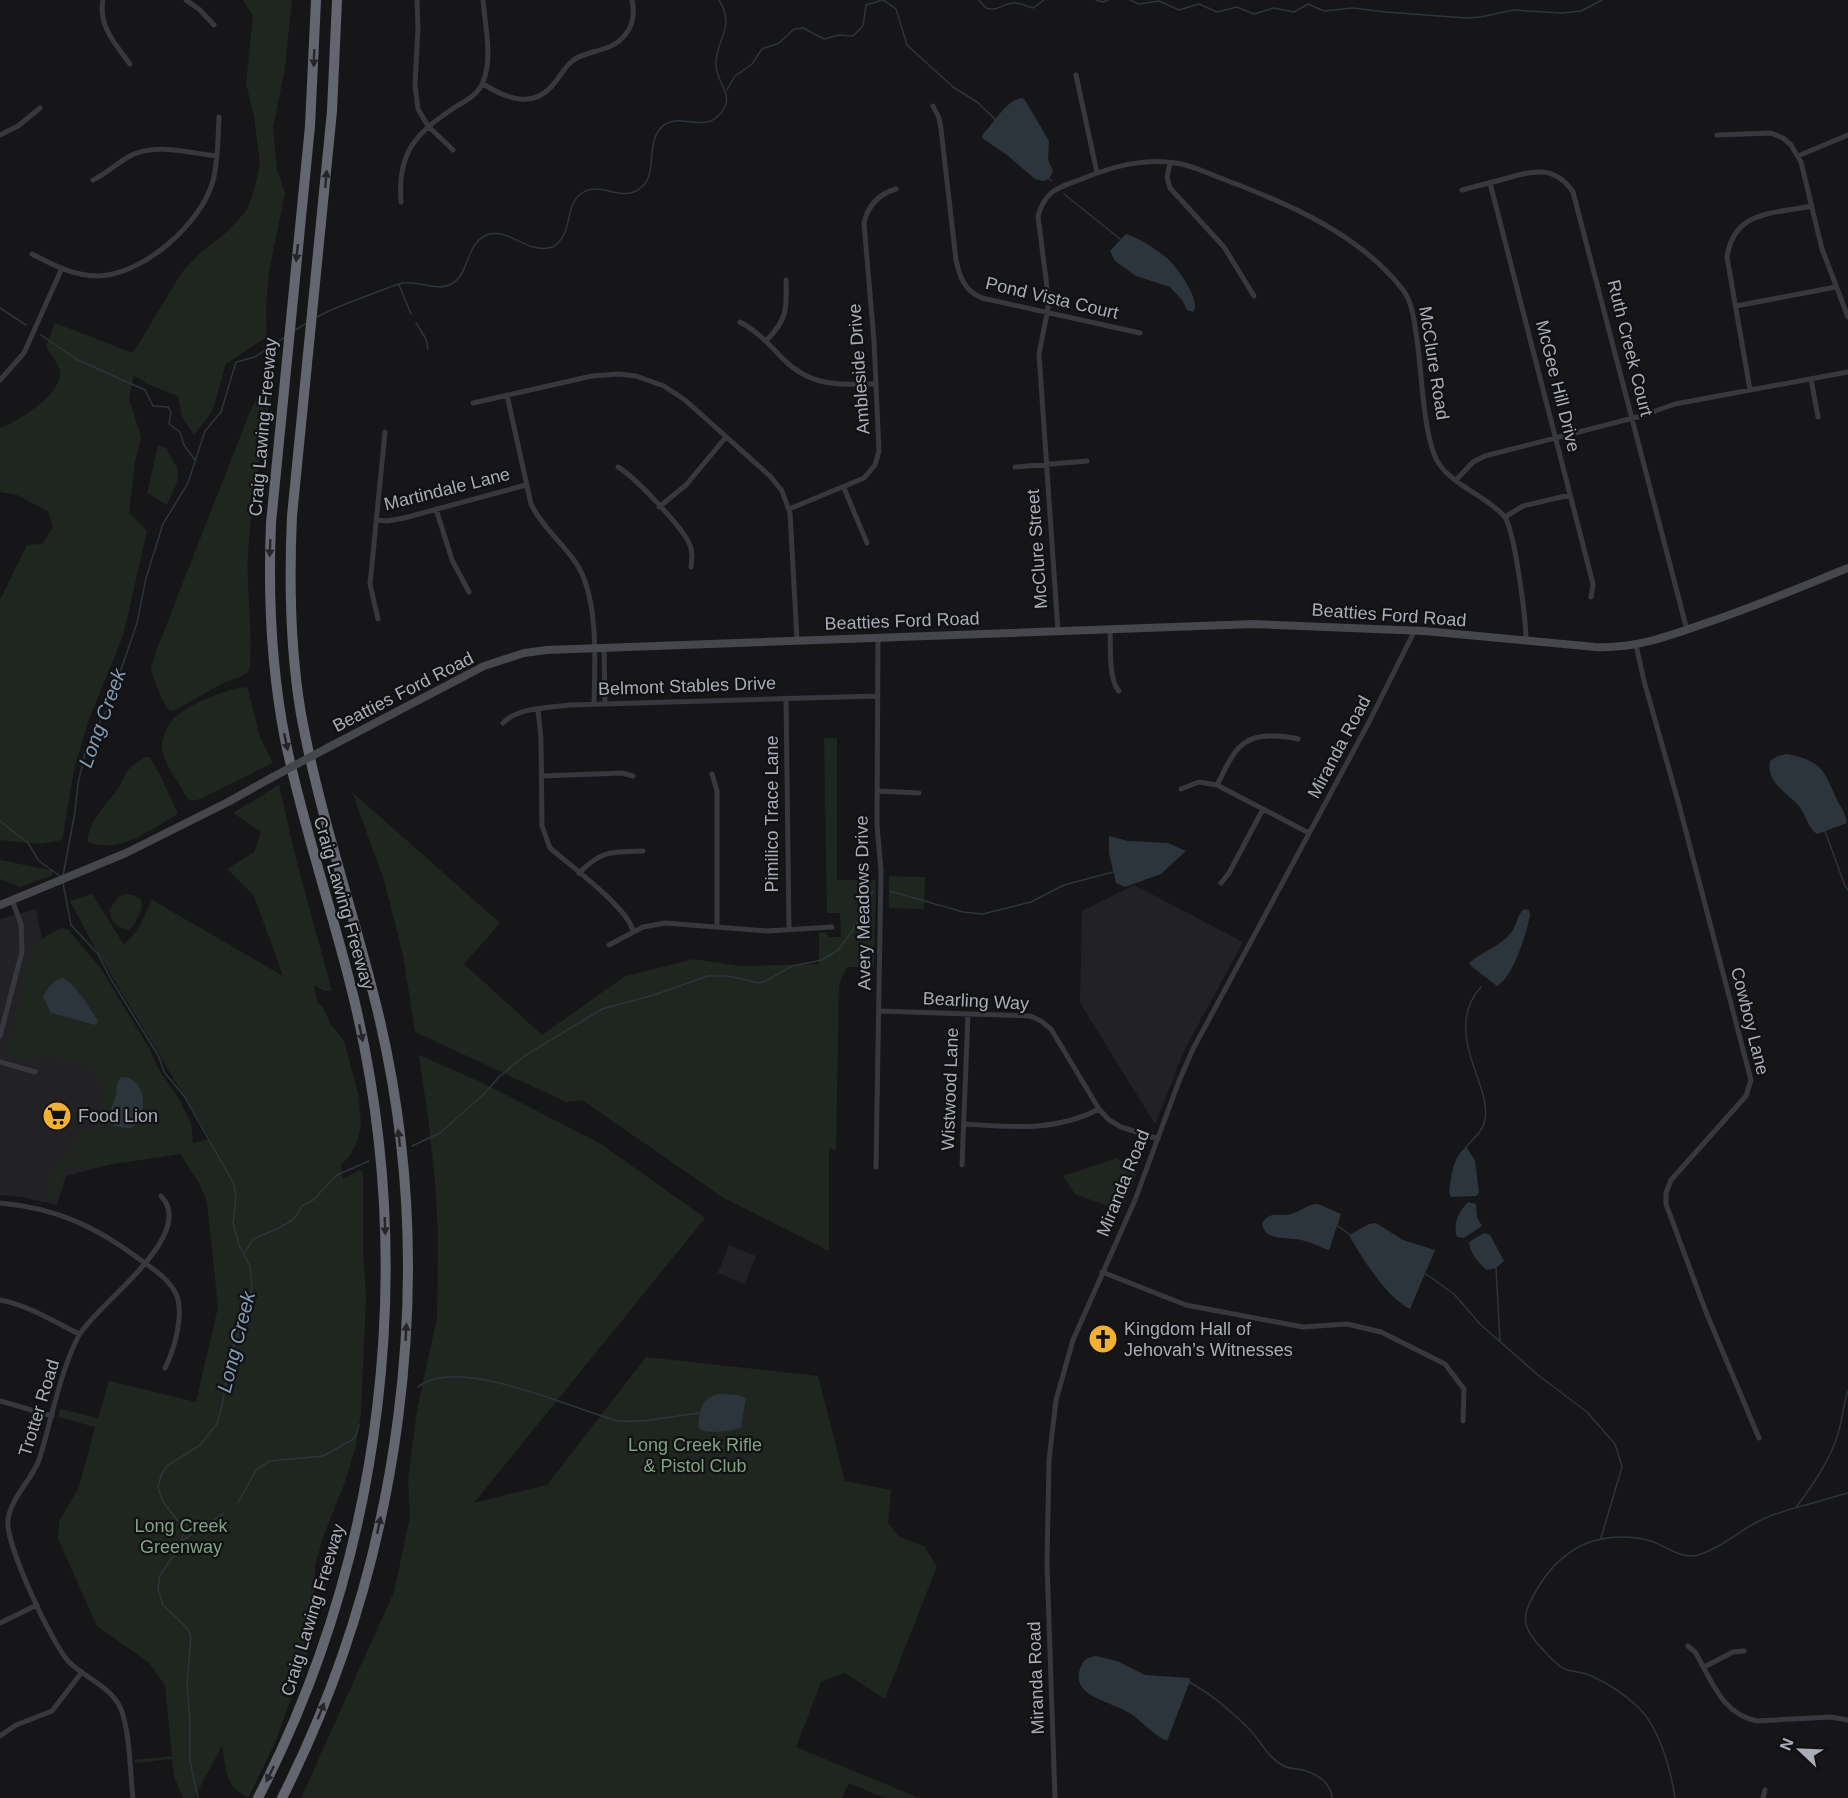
<svg xmlns="http://www.w3.org/2000/svg" width="1848" height="1798" font-family="Helvetica,sans-serif">
  <style>
    .built { fill: #222225 }
    .green { fill: #1e261f }
    .water { fill: #2c353c }
    .lines { fill: none; stroke-linecap: round; stroke-linejoin: round }
    .stream { stroke: #2c353c; stroke-width: 1.5 }
    .minor { stroke: #37383d; stroke-width: 5 }
    .secondary { stroke: #45474d; stroke-width: 8 }
    .motorway { stroke: #63666e; stroke-width: 10 }
    .secondary-bridge { stroke: #45474d; stroke-width: 8 }
    .oneway { fill: #26262a }
    .labels { text-anchor: middle; stroke-width: 4.5; stroke-linejoin: round; paint-order: stroke }
    .street-label { font-size: 18px; fill: #a8adb8; stroke: #111113 }
    .poi-label { font-size: 18px; fill: #a8adb8; stroke: #111113; text-anchor: start }
    .park-label { font-size: 18px; fill: #7fa381; stroke: #111113 }
    .water-label { font-size: 20px; font-style: italic; fill: #7f9bb3; stroke: #111113 }
  </style>
  <rect width="100%" height="100%" fill="#161618"/>
  <path class="built" d="M1134,885L1243,942L1185,1049L1155,1124L1080,1003L1082,911Z
    M36,909L42,938L177,1147L66,1176L57,1205L22,1197L0,1195V919Z
    M729,1245L756,1256L745,1284L718,1273Z"/>
  <path class="green" d="M243,0H292L285,68L273,128L277,170L285,193L269,272L266,308L267,333L265,338L226,364L212,412L194,435L182,417L178,396L152,386L134,376L129,398L141,437L135,463L129,513L147,531L123,636L89,719L74,770L62,840L38,844L0,840V600L27,545L42,544L53,526L48,511L17,495L0,492V428C17,422 64,393 60,371C58,363 50,353 46,346L55,323L133,353L182,272L201,252L228,231L246,211L253,194L260,164L254,116L246,84L253,16Z
    M274,370C266,431 252,491 248,552C246,590 253,629 250,667L248,672L242,676L221,684L174,711C169,710 169,711 166,706C163,701 151,673 151,669C152,664 154,659 155,654L249,414L262,387Z
    M158,445L166,448L178,470L177,482L167,505L147,493Z
    M245,687L248,689L260,737L273,763L200,799L192,801L188,799C181,786 164,764 162,749C161,740 167,725 173,719C187,705 226,689 245,687Z
    M824,738H837V880H876L874,967H847L839,984L836,1151L829,1148V1251L722,1197L582,1100L566,1102L415,1032L403,955L384,880L352,792L500,923L464,964L542,1035L625,976L693,959L740,966L819,964V933L827,932L828,937H841L840,913H827Z
    M146,757H150L162,779L178,814C151,829 120,855 88,842C87,821 108,804 118,788C123,782 124,773 130,768C135,763 140,760 146,757Z
    M279,785L297,863L332,991H324L314,985L317,1002L322,1006L331,1025L344,1041L358,1093L361,1123L358,1140L350,1155L341,1165L343,1179L360,1170L363,1172V1247L366,1296L361,1412L356,1446L345,1482L323,1537L315,1566L314,1624L307,1654L275,1743L248,1798C223,1784 227,1770 222,1746L194,1798H183L174,1776L172,1759L135,1763L134,1760L172,1756L165,1685L148,1662L97,1626L58,1539L59,1522L79,1487L95,1427L58,1417L60,1409L98,1418L109,1381L196,1402L218,1307L207,1202L200,1185L180,1154L94,1167L66,1168L64,1169L56,1198L53,1200L46,1197L54,1168L62,1158L74,1152L80,1129L95,1133C101,1112 111,1078 88,1066L45,1055L41,1056L31,1062L7,1055C7,1047 12,1040 14,1032C20,1008 24,967 36,946C41,937 54,931 63,928L68,930L100,967L149,1048L159,1070L179,1099L191,1123L193,1143L210,1139L96,950L70,901L92,894L124,945L137,931L152,900L283,976L254,896L227,869L254,852L261,832L233,813Z
    M0,860L54,871L51,876L20,887L0,879Z
    M889,876L925,877L924,909L889,908Z
    M125,894L133,895L141,900C144,910 136,923 129,930C117,927 112,923 109,911L118,897Z
    M419,1055L483,1083L601,1144L705,1218L474,1503L547,1485L646,1357L818,1376L845,1481L891,1490L888,1523L899,1537L924,1546L937,1566L885,1699L845,1673L821,1682L796,1747L919,1798H885L849,1783L842,1798H301L394,1592L410,1516L408,1480L417,1410L437,1318L438,1235L435,1180L429,1125Z
    M1117,1158L1136,1175L1121,1211L1075,1194L1063,1176Z"/>
  <path class="water" d="M1022,98L1025,100L1049,141L1048,160L1053,171L1049,179L1043,181L1035,179L1007,155L982,138L983,134C994,123 1006,100 1022,98Z
    M1126,234C1141,239 1156,249 1168,259C1177,267 1202,301 1193,312L1187,310L1182,300L1170,287L1136,276L1115,261L1110,251Z
    M1787,754C1823,761 1824,771 1838,802C1842,809 1846,815 1847,823L1817,834C1808,828 1806,815 1799,806C1787,792 1766,784 1770,761L1778,756Z
    M1109,836L1128,841L1168,843L1186,851L1161,874L1125,887L1116,883L1109,853Z
    M1524,909L1529,910L1530,915C1527,932 1513,978 1497,986L1471,966L1469,963C1481,952 1499,947 1510,934C1517,927 1516,916 1524,909Z
    M63,978C78,987 89,1007 98,1021L96,1025L51,1013L43,997C47,988 53,980 63,978Z
    M127,1077C145,1084 147,1105 138,1121C136,1124 135,1126 131,1128C125,1129 113,1126 108,1123L107,1120L116,1095L117,1083L120,1078Z
    M1466,1147L1475,1160L1479,1193L1476,1196L1451,1197L1449,1192C1452,1175 1452,1158 1466,1147Z
    M1468,1202L1476,1204L1477,1217L1482,1226L1464,1238L1457,1237C1453,1223 1458,1213 1468,1202Z
    M1318,1204L1341,1214L1329,1250C1321,1248 1314,1243 1305,1241C1292,1236 1265,1243 1262,1224C1269,1210 1279,1217 1291,1214C1302,1211 1305,1205 1318,1204Z
    M1376,1223L1403,1240L1435,1250L1410,1309C1388,1299 1361,1257 1349,1235L1369,1224Z
    M1484,1233L1490,1235L1504,1261L1496,1268L1487,1270C1478,1263 1470,1253 1469,1242Z
    M720,1394L738,1395L746,1398L741,1428C728,1431 713,1434 701,1430L698,1426C701,1408 700,1398 720,1394Z
    M1096,1656L1117,1661L1145,1675L1189,1678L1190,1681L1167,1741C1151,1734 1141,1719 1126,1711C1108,1701 1071,1696 1080,1669C1083,1660 1086,1658 1096,1656Z"/>
  <g class="lines">
    <path class="stream" d="M883,0L896,9L907,45L953,87L977,102L996,120
      M979,0L986,8C998,12 1003,3 1014,3C1021,2 1026,7 1033,8L1044,0
      M1096,0L1103,2L1108,0
      M1130,0L1139,4L1159,1L1179,10L1199,4L1217,12L1237,7L1254,14L1274,8L1294,12L1308,4L1324,11L1353,8L1386,12L1466,18L1481,17L1513,10L1562,13L1581,11L1602,0
      M727,90L735,76L752,64L762,49L779,43L794,29L803,28L824,39L839,35L853,36L863,26L866,5L882,0
      M1049,179L1052,181
      M1064,194L1120,239
      M399,285L411,314
      M0,308L26,325
      M317,317C337,306 356,300 377,292C385,289 394,285 403,283C420,280 437,293 453,283C470,272 466,243 487,235C509,227 527,255 553,247C575,232 563,206 582,193C599,181 618,200 636,191C660,178 645,149 659,130C675,109 701,133 718,116C738,97 717,85 716,66C714,40 737,29 719,0
      M416,323L426,339L428,349
      M294,331L305,324
      M41,335L76,359L145,390L153,406L168,407L171,412L169,424L180,432L184,445L195,460
      M0,821L28,843L39,861L60,876
      M1825,831L1845,886L1848,890
      M63,876L75,812L78,784L86,749L109,705L137,623L146,578L163,524L188,483L205,431L221,412L236,362L255,357L285,337
      M63,883L71,925L98,954L109,976L159,1057L164,1072L184,1096L234,1184L236,1197L233,1223L239,1245L250,1266L252,1288L250,1301L229,1359L222,1406L217,1424L200,1445L167,1466L161,1475L158,1488L163,1502L179,1522L183,1534L179,1548L160,1575L158,1589L163,1605L188,1629L191,1637L187,1684L190,1720V1761L198,1798
      M890,891L963,912L983,914L1031,902L1064,885L1113,872
      M412,1146L440,1133L483,1095L500,1076L526,1055L602,1009L654,995L708,976H728L759,983L764,982L792,966L822,960L838,950L853,930L873,891
      M1466,1147C1473,1139 1483,1131 1485,1120C1488,1103 1480,1086 1475,1070C1464,1041 1459,1011 1481,987
      M1338,1226L1349,1234
      M245,1252L253,1239L277,1229L291,1221L297,1215L302,1206L313,1200L337,1175L369,1161
      M1496,1268L1500,1341
      M1426,1274L1454,1294L1480,1324L1538,1375L1587,1412L1615,1444L1622,1467L1601,1538
      M418,1387C457,1354 572,1409 618,1421C646,1423 673,1416 701,1413
      M238,1503L256,1470L270,1461L323,1456L352,1440L356,1435L359,1425
      M1797,1506C1813,1485 1829,1462 1837,1437C1842,1422 1843,1406 1848,1391
      M183,1540L223,1514
      M1189,1682C1210,1693 1234,1713 1251,1731C1261,1742 1268,1757 1282,1765C1290,1770 1300,1768 1309,1772C1320,1776 1332,1786 1332,1798
      M1675,1798C1670,1767 1661,1730 1638,1707C1624,1694 1606,1682 1589,1675C1582,1672 1574,1672 1567,1670C1558,1667 1552,1659 1546,1653C1521,1626 1519,1619 1539,1586C1550,1567 1571,1547 1593,1541C1612,1536 1633,1536 1651,1541C1666,1546 1682,1560 1698,1555C1719,1549 1738,1532 1757,1522C1774,1513 1791,1509 1809,1504C1822,1501 1835,1496 1848,1493"/>
    <path class="minor" d="M103,0C98,26 116,45 130,64
      M186,0L200,10L214,25
      M417,0L418,28L415,85L418,109L428,126L453,150
      M1076,75L1097,173
      M483,84C504,97 531,109 551,87C560,78 564,66 575,59C585,53 596,52 606,48C627,41 637,22 632,0
      M933,106L939,118L941,129L956,260C960,278 965,291 982,298L1140,333
      M0,135L18,126L40,108
      M1717,135L1771,133L1783,138L1791,145L1801,162L1822,249L1848,317
      M1798,156L1848,135
      M1170,163L1167,177L1170,188L1224,247L1254,296
      M93,180C106,174 116,164 128,157C155,142 188,153 217,156
      M1490,183L1593,584L1591,597
      M1462,190C1476,186 1490,183 1504,179C1532,171 1554,164 1573,192L1687,630
      M401,202C397,151 417,132 457,106C468,100 479,93 483,82C493,57 485,26 483,0
      M32,254C53,265 74,276 98,276C143,275 201,224 213,181C218,161 218,138 219,117
      M1736,306L1836,287
      M740,322C757,331 770,345 783,359C811,387 839,385 876,384
      M766,341C787,320 787,309 786,280
      M1811,379L1818,417
      M0,380L24,353L62,268
      M1750,390L1727,257C1734,210 1773,214 1812,206
      M507,395L531,504C542,527 562,542 576,563C599,597 595,663 594,703
      M473,403L592,376L619,374L636,376L664,386L685,400L770,476L782,491L790,513L797,640
      M618,467C635,477 681,526 689,543C693,551 692,558 691,567
      M1015,467L1087,461
      M1456,480L1473,462L1485,456L1641,416L1675,404L1848,372
      M844,488L867,543
      M659,507L686,485L726,437
      M436,509L452,560L469,592
      M789,509L864,478L875,465L879,451L874,341L864,223C868,205 879,194 896,189
      M1505,517L1523,506L1570,495
      M376,520L387,521L404,518L526,485
      M378,619L370,584L385,432
      M1110,629C1111,645 1108,679 1119,691
      M1058,631L1039,354L1049,303L1038,216C1046,188 1060,188 1084,178C1114,166 1144,158 1176,163C1192,165 1209,174 1223,179C1287,203 1360,234 1403,290C1412,302 1414,319 1416,333C1422,369 1422,421 1434,454C1445,484 1484,493 1504,516C1515,529 1526,621 1526,641
      M1636,645L1644,681L1678,801L1751,1080L1746,1096L1671,1180L1666,1193V1204L1706,1312L1759,1438
      M604,647L605,703
      M786,698L789,929
      M538,709L541,738L542,826L550,848C570,865 628,908 633,931
      M503,723C519,707 548,708 570,705L877,696
      M712,774L717,791V926
      M542,776L622,773L633,776
      M1217,785C1230,760 1237,736 1269,736C1280,736 1288,736 1298,739
      M1181,789L1199,782L1217,785L1309,833
      M877,791L919,793
      M579,873C602,850 611,852 643,851
      M1221,883L1229,873L1263,809
      M609,945L643,927L665,923L767,931L832,927
      M879,1011L1030,1016L1041,1021L1051,1029L1099,1109L1109,1120L1121,1127L1158,1139
      M0,1036L22,952L21,924L12,900
      M0,1062L35,1072
      M964,1124C1010,1127 1056,1132 1099,1109
      M962,1165L968,1014
      M876,1167L881,871L877,825L878,637
      M0,1203C57,1208 97,1227 142,1261C156,1271 170,1280 177,1296C184,1316 174,1350 165,1368
      M1102,1272L1186,1305L1303,1327L1347,1324L1381,1332L1445,1364L1464,1389L1463,1421
      M0,1300C30,1306 53,1321 79,1334
      M0,1401L52,1416
      M0,1623L37,1605
      M1688,1646L1695,1652C1712,1680 1721,1714 1757,1721L1831,1717L1848,1720
      M1704,1667L1733,1652L1744,1651
      M0,1736L16,1725L52,1711L82,1672
      M133,1798C130,1773 130,1729 120,1707C110,1686 85,1678 69,1662C52,1644 5,1544 8,1520C11,1497 31,1481 39,1460C52,1419 59,1375 78,1337C94,1306 199,1235 161,1196
      M1055,1798L1047,1564L1049,1460L1056,1400L1073,1340L1135,1200L1179,1081L1193,1049L1369,722L1415,630
      M1763,1798L1765,1790"/>
    <path class="secondary" d="M331,746L484,666L524,653L547,650L1254,624L1424,631L1595,647C1635,649 1669,636 1706,623C1754,607 1801,587 1848,568
      M0,905L126,853L228,802L271,778"/>
    <path class="motorway" d="M258,1798C384,1553 418,1267 354,999C333,912 303,827 285,739C271,667 268,595 271,523L310,126L316,0
      M282,1798C401,1562 440,1279 380,1021C356,918 320,818 301,714C290,649 289,582 292,516L332,111L337,0"/>
    <path class="secondary-bridge" d="M271,778L331,746"/>
  </g>
  <defs><path id="oneway-solid" d="M-6-.8H1V-3.2L6.5 0L1 3.2V.8H-6Z" transform="scale(1.5)"/></defs>
  <g class="oneway">
    <use href="#oneway-solid" transform="translate(314 58) rotate(92)"/>
    <use href="#oneway-solid" transform="translate(326 179) rotate(-85)"/>
    <use href="#oneway-solid" transform="translate(297 253) rotate(96)"/>
    <use href="#oneway-solid" transform="translate(270 548) rotate(92)"/>
    <use href="#oneway-solid" transform="translate(286 742) rotate(78)"/>
    <use href="#oneway-solid" transform="translate(361 1033) rotate(78)"/>
    <use href="#oneway-solid" transform="translate(399 1138) rotate(-96)"/>
    <use href="#oneway-solid" transform="translate(385 1226) rotate(88)"/>
    <use href="#oneway-solid" transform="translate(406 1332) rotate(-87)"/>
    <use href="#oneway-solid" transform="translate(379 1525) rotate(-78)"/>
    <use href="#oneway-solid" transform="translate(321 1711) rotate(-68)"/>
    <use href="#oneway-solid" transform="translate(270 1774) rotate(116)"/>
  </g>
  <defs>
    <g id="supermarket-disc" transform="scale(1.5)"><circle r="9.5" fill="#f2b134" stroke="#111113"/><path d="M-6-5.5h2.5l.6 2H6L4.5 2H-2.5L-4.4-4H-6ZM-1.5 3.2a1.3 1.3 0 1 0 .1 0ZM3 3.2a1.3 1.3 0 1 0 .1 0Z" fill="#111"/></g>
    <g id="church-disc" transform="scale(1.5)"><circle r="9.5" fill="#f2b134" stroke="#111113"/><path d="M-1.2-6h2.4v3.5h3.3v2.4h-3.3V6h-2.4V-.1h-3.3v-2.4h3.3Z" fill="#111"/></g>
  </defs>
  <g fill-rule="evenodd">
    <use href="#supermarket-disc" x="57" y="1116"/>
    <use href="#church-disc" x="1103" y="1339"/>
  </g>
  <g class="labels">
    <g class="street-label">
      <text transform="translate(1052 298) rotate(13)" y="6">Pond Vista Court</text>
      <text transform="translate(1630 348) rotate(76)" y="6">Ruth Creek Court</text>
      <text transform="translate(1434 363) rotate(81)" y="6">McClure Road</text>
      <text transform="translate(859 369) rotate(-94)" y="6">Ambleside Drive</text>
      <text transform="translate(1558 386) rotate(76)" y="6">McGee Hill Drive</text>
      <text transform="translate(263 427) rotate(-85)" y="6">Craig Lawing Freeway</text>
      <text transform="translate(447 489) rotate(-14)" y="6">Martindale Lane</text>
      <text transform="translate(1037 549) rotate(-94)" y="6">McClure Street</text>
      <text transform="translate(1389 615) rotate(4)" y="6">Beatties Ford Road</text>
      <text transform="translate(902 621) rotate(-2)" y="6">Beatties Ford Road</text>
      <text transform="translate(687 686) rotate(-2)" y="6">Belmont Stables Drive</text>
      <text transform="translate(403 692) rotate(-27)" y="6">Beatties Ford Road</text>
      <text transform="translate(1339 747) rotate(-62)" y="6">Miranda Road</text>
      <text transform="translate(772 814) rotate(-90)" y="6">Pimilico Trace Lane</text>
      <text transform="translate(344 903) rotate(74)" y="6">Craig Lawing Freeway</text>
      <text transform="translate(863 903) rotate(-91)" y="6">Avery Meadows Drive</text>
      <text transform="translate(976 1001) rotate(3)" y="6">Bearling Way</text>
      <text transform="translate(1750 1021) rotate(76)" y="6">Cowboy Lane</text>
      <text transform="translate(950 1089) rotate(-88)" y="6">Wistwood Lane</text>
      <text transform="translate(1123 1183) rotate(-68)" y="6">Miranda Road</text>
      <text transform="translate(39 1408) rotate(-73)" y="6">Trotter Road</text>
      <text transform="translate(313 1610) rotate(-73)" y="6">Craig Lawing Freeway</text>
      <text transform="translate(1036 1678) rotate(-92)" y="6">Miranda Road</text>
    </g>
    <g class="poi-label">
      <text x="78" y="1122">Food Lion</text>
      <text x="1124" y="1335">Kingdom Hall of<tspan x="1124" dy="21">Jehovah’s Witnesses</tspan></text>
    </g>
    <g class="park-label">
      <text x="695" y="1451">Long Creek Rifle<tspan x="695" dy="21">&amp; Pistol Club</tspan></text>
      <text x="181" y="1532">Long Creek<tspan x="181" dy="21">Greenway</tspan></text>
    </g>
    <g class="water-label">
      <text transform="translate(102 718) rotate(-70)" y="7">Long Creek</text>
      <text transform="translate(236 1342) rotate(-76)" y="7">Long Creek</text>
    </g>
  </g>
  <g transform="translate(1800 1750) rotate(293)" stroke="#111113" stroke-width="4.5" paint-order="stroke">
  <path d="M0-4.5L10 22L0 15L-10 22Z" fill="#a8adb8"/>
  <text y="-9" font-size="16" font-weight="bold" text-anchor="middle" fill="#a8adb8">N</text>
  </g>
</svg>
